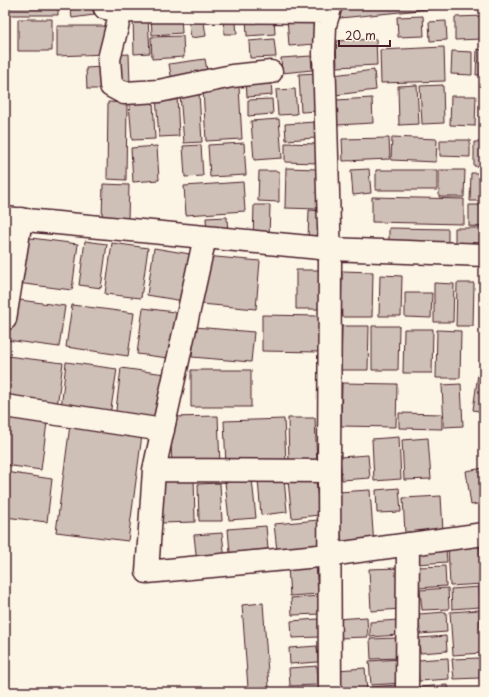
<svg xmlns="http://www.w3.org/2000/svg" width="489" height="697" font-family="'Playpen Sans',sans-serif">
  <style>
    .building { fill: #cfc0b7; stroke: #4a1f2b }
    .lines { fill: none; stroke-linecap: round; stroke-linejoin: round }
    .minor-casing { stroke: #4a1f2b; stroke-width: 25 }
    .minor { stroke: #fcf5e5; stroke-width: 22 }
  </style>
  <rect width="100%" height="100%" fill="#fcf5e5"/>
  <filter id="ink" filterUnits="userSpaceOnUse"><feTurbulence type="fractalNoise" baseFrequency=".025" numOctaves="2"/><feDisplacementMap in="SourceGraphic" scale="8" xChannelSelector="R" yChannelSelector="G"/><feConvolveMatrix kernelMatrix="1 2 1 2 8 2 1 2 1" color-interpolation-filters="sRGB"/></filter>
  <g filter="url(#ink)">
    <!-- building -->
    <path class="building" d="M7,5h51v10h-51z
      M70,5h22l2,10 -22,3z
      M339,5h81v5l-80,8z
      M421,5h21l1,3 -22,2z
      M235,12l2,22h-13l-1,-21z
      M181,14l1,19 -30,2 -1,-20z
      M203,15l3,21 -15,2 -3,-21z
      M274,16l1,18 -28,2 -1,-18z
      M313,16l2,28 -26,2 -2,-29z
      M423,16l1,20 -26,1 -1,-20z
      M484,16v23l-29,1v-23z
      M133,18h15l2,35 -16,1z
      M5,19h4v35h-4z
      M18,19h34v32h-34z
      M446,21l1,19 -17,1 -1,-19z
      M57,26h51l-2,28 -49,2z
      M183,36l1,21 -32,2 -1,-22z
      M274,39l2,18 -26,1 -1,-17z
      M376,39l1,26 -40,2 -1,-26z
      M444,47l1,34 -64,2 -1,-33z
      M477,49l7,1v25h-8z
      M452,51l20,1v23l-21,-1z
      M129,54l1,31 -15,1 -1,-31z
      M311,56l1,14 -30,3 -1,-15z
      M205,59l3,17 -36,5 -3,-17z
      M103,67l1,22h-17l-1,-21z
      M374,70l2,20 -41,5 -2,-20z
      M317,73l3,38 -19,1 -2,-38z
      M271,79l1,16 -25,2 -1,-17z
      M417,85l2,39 -20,1 -1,-39z
      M443,85l1,38 -22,1 -2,-38z
      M239,87l3,52 -36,2 -3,-52z
      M295,89l2,25 -19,1 -2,-25z
      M199,93l3,49 -18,1 -4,-49z
      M177,96l2,40 -20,1 -3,-40z
      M451,96h25l-1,30 -25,-1z
      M372,98l1,25 -36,2 -1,-25z
      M272,99l1,15 -25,2v-16z
      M153,101l2,38 -23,1 -3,-37z
      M108,102l19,1 -1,77 -19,-1z
      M279,119l3,39 -28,2 -3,-39z
      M315,122l1,16 -30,2 -1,-16z
      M392,137l45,2 -1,23 -45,-2z
      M389,138l1,21 -47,2 -1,-22z
      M440,140h30v17l-30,-1z
      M474,142h10v25l-10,-1z
      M244,143l2,32 -36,2 -2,-32z
      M285,143l33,1v19l-33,-1z
      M201,145l2,31 -18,1 -2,-31z
      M157,146l2,34 -26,2 -2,-34z
      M286,168l32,1 -1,40 -32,-1z
      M369,169l2,24 -18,2 -2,-25z
      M376,170h61v20h-61z
      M439,170h26l-1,27h-25z
      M259,171h20v31l-21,-1z
      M471,173h13v28h-14z
      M243,182l2,29 -59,4 -2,-29z
      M103,184l26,1 -1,34 -26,-1z
      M372,197l92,2v25l-92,-2z
      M254,205h16l-1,34h-16z
      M469,205h15v22l-15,-1z
      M309,210l14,1 -1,28h-14z
      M227,217l1,17 -21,2 -1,-18z
      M389,228l59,1v23l-59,-1z
      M455,228h29v22h-29z
      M23,237l55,7 -6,46 -55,-7z
      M85,241l22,3 -6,44 -22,-3z
      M112,243l36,5 -7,50 -36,-4z
      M154,248l36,6 -7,47 -36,-6z
      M205,256l55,5 -4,48 -55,-5z
      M296,270h25v39h-25z
      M342,271l31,1 -1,45h-31z
      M380,275l22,1 -1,40h-22z
      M434,283l20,1 -1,38h-19z
      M457,283h17l-1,43h-17z
      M405,293h27l-1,25 -26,-1z
      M12,299l53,7 -6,41 -52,-7z
      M72,305l62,8 -6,43 -62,-9z
      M143,308l39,5 -6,46 -39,-5z
      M262,315l58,1v36l-58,-1z
      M342,326h27l-1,44h-27z
      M372,326h27l-1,44h-26z
      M195,327l59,5 -3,30 -59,-5z
      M404,329h29l-1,44h-29z
      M437,330l24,1 -1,47h-24z
      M7,356l56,7 -6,43 -52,-7v-26z
      M66,362l51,7 -7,46 -49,-6z
      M121,368l44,6 -7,49 -43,-5z
      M191,370h60v37h-60z
      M478,374l6,1v37l-11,-2z
      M342,383l55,1 -1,43 -55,-1z
      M461,384l2,42 -19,1 -2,-42z
      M399,413l43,1v15l-43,-1z
      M5,416l42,6 -6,48 -36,-5z
      M218,416l2,50 -48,2 -2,-51z
      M288,418h27l2,46 -28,1z
      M284,419l2,44 -60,3 -2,-45z
      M70,425l72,10 -14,106 -72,-9z
      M399,437l2,42 -27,2 -2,-42z
      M428,438l3,41 -27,1 -2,-40z
      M368,455l2,23 -28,2 -2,-23z
      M484,468v35l-13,2 -5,-34z
      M5,472l47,7 -5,43 -42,-5z
      M194,477l1,45 -34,1 -1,-45z
      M284,478l3,34 -26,3 -3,-35z
      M316,478l3,37 -27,3 -4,-37z
      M252,479l4,39 -27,2 -4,-38z
      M220,483l2,38h-23l-1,-37z
      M399,488l2,24 -24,1 -1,-23z
      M370,490l4,56 -32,2 -4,-56z
      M441,496l2,35 -38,2 -2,-35z
      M319,520l3,27 -45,4 -3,-27z
      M266,526l2,23 -38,4 -2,-24z
      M222,533l3,27 -28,3 -3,-28z
      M479,543l3,41 -32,2 -2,-41z
      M446,549l1,13 -31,2v-13z
      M316,565l2,29 -28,2 -2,-29z
      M445,566l1,20 -27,2 -2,-21z
      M399,568l3,41 -31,2 -2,-42z
      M479,587l1,20 -28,2 -1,-20z
      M448,588l1,21 -27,1 -2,-20z
      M321,596l1,18 -30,1 -1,-17z
      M263,603l6,84 -21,1 -6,-83z
      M479,610l3,43 -29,2 -3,-43z
      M446,612l1,20 -27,2 -1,-20z
      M367,617l1,20 -30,1 -2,-19z
      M318,619l1,18 -27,1 -1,-17z
      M398,620l1,15 -29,2v-15z
      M446,636l1,15 -27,2 -1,-15z
      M397,638l1,20 -27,1 -1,-20z
      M317,646l1,16 -28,2 -1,-16z
      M448,658l1,21 -30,2 -1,-21z
      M479,658l1,20 -26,1 -2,-20z
      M401,659l1,24 -31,2 -2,-24z
      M317,666l1,19 -28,1 -1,-18z
      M365,668l2,24h-28l-2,-22z
      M397,685l1,7h-27v-5z
      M448,685l1,7h-29l-1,-5z"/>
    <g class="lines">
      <defs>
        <path id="minor" d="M104,5l1,3 16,3 208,1
          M121,11l-12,48 2,27 13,7 35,-2 73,-15 39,-4
          M5,218l325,31 154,6
          M205,237l-51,233 -7,102 182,-17 155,-21
          M5,319l16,-100
          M5,406l158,24
          M154,470l175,1
          M330,692l-1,-221 1,-210 -6,-208 1,-28 6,-20
          M407,692l1,-148"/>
      </defs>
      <!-- minor casing -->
      <use href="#minor" class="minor-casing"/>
      <!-- minor -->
      <use href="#minor" class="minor"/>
    </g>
  </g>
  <!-- margin -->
  <rect width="489" height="697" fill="none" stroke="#fcf5e5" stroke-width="20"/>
  <rect x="10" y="10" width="469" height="677" fill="none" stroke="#4a1f2b" stroke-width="1.5" filter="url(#ink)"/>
  <!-- scale -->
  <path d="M339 40v6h51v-6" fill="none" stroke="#4a1f2b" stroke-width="2"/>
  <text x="345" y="40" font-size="12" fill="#4a1f2b" stroke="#fcf5e5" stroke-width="3" paint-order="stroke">20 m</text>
</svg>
